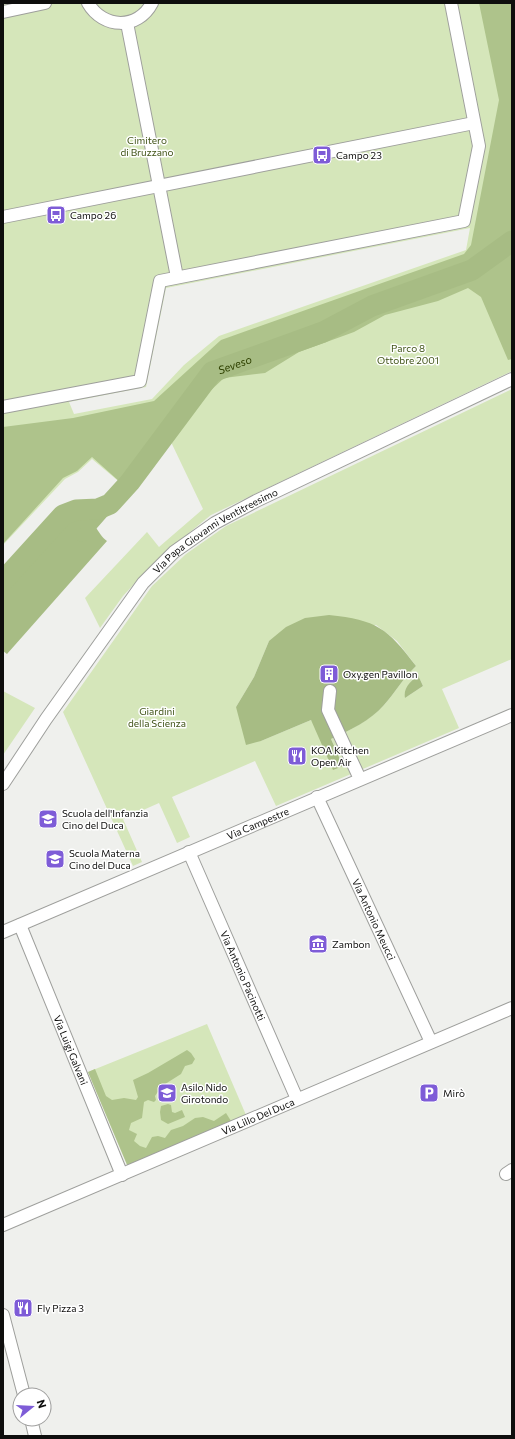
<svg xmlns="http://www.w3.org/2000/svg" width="515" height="1439" font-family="Commissioner,sans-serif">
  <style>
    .green { fill: #d5e6ba; fill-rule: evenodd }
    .forest { fill: #aec38b }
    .water { fill: #a7bc84 }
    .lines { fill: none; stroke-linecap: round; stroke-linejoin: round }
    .canal { stroke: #a7bc84; stroke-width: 12 }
    .river { stroke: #a7bc84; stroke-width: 21 }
    .minor-casing { stroke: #9e9f9c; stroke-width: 14 }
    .minor { stroke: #fff; stroke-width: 12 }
    .labels { text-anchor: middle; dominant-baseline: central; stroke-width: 3; stroke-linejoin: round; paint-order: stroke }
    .park-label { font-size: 10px; fill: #415418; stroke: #fff }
    .poi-label { font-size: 10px; fill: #0e0e0d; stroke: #fff; text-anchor: start }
    .street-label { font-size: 10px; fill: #0e0e0d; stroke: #fff }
    .water-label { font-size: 11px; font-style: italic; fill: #2f4100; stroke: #fff }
  </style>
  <rect width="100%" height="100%" fill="#eff0ed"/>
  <!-- green -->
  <path class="green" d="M3,3h509v368l-301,144 -43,35 -21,20 -24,26 -23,32 -15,-30 62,-66 12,15 44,-38 -32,-67 -42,48 -37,-31 -14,13 -13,7 -62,66zM470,228l-4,22 -247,86 -35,29 -32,34 -78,15 -5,-12 77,-15 20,-99z
    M512,389v270l-70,30 17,39 -183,78 -21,-45 -83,36 18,40 -13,6 -18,-40 -36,16 19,43 -9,4 -70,-154 89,-126 34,-32 40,-28zM376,625l21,16 19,25c-13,12 -21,27 -32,39 -15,16 -34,25 -53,34l12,26 -32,-45 -50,21 -25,-34 18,-30 15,-36zM418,675l5,11 -18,12c1,-11 4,-16 13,-23z
    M3,691l32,17 -32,47z
    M207,1024l39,91 -118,52 -40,-95z"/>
  <!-- forest -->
  <path class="forest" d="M479,3h33v356l-4,1 -27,-63 -13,-9 -30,13 -53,14 -31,17 -55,20 -34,21 -41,5 -15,14 -79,99 -38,-34 -15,14 -14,7 -60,66v-117l70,-9 81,-17 67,-61 243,-86 7,-9 28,-145z
    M187,1050l4,3 4,6 -3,5 -7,2 -4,8 -19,12 -7,10 1,4 -2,2 -6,-2 -4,2 -2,16 -11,5 -2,7 8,4 -3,7 6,5 6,2 6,-11 6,-1 7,2 6,-8 12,-4 12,-8 8,-1 11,4 12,-8 5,8 -103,46 -40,-95 7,-3 11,27 6,4 12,-2 12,2 2,-3 -5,-17 15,-7z
    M168,1104l3,1 1,7 3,1 7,-3 3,7 -17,7 -7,-4 -1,-8 1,-6z"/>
  <!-- water -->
  <path class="water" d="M80,517c14,0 17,17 27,24l-100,113 -4,-3v-60l62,-68z
    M329,615c48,5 58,13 87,51 -13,12 -21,27 -32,39 -14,16 -34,25 -53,34l12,27 -10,4 -22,-50 -50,21 -15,4 -10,-38 18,-30 15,-36 17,-14 19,-9z
    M418,675l5,11 -18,12c-2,-10 6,-17 13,-23z"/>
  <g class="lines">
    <!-- canal -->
    <path class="canal" d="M82,536l28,-32"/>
    <!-- river -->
    <path class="river" id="s1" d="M3,581l60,-66 13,-5 22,-1 12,-5 20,-22 82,-110 111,-40 49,-26 100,-36 40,-29"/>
    <defs>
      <g id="minor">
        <path d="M88,3c15,26 50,27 64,0"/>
        <path d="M3,12l42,-9"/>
        <path d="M127,23l50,254"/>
        <path d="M3,217l471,-94"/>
        <path d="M3,407l137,-26 20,-100 304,-60 15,-75 -28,-143"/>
        <path d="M330,691l-2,19 32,69"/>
        <path id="s2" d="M3,784l43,-65 97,-136 31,-31 41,-29 41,-22 256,-122"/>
        <path id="s3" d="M317,797l114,245"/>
        <path id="s4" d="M189,852l108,247"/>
        <path id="s5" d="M20,925l102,250"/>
        <path id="s6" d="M3,932l509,-217"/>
        <path d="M506,1174l6,-4"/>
        <path id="s7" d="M3,1225l509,-217"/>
        <path d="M3,1315l21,80"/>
        <path d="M31,1419l4,17"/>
      </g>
    </defs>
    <!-- minor casing -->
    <use href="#minor" class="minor-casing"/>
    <!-- minor -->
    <use href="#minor" class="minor"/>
  </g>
  <!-- icons -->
  <defs>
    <symbol id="bus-square" viewBox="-11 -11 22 22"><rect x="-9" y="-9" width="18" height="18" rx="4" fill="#7e5cd7" stroke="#fff"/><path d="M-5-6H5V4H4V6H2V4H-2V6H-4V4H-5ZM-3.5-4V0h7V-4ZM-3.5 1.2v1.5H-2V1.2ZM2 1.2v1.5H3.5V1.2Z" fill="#fff"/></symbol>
    <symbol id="building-square" viewBox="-11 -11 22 22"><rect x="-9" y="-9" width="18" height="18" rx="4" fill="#7e5cd7" stroke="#fff"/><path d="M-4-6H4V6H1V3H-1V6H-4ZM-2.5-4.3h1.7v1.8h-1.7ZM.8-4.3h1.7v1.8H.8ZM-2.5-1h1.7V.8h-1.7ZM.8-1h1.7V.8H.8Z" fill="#fff"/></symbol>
    <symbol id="restaurant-square" viewBox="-11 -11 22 22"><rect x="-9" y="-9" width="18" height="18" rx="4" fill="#7e5cd7" stroke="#fff"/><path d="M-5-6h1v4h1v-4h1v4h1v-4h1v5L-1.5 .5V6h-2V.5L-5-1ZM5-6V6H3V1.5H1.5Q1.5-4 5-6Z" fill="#fff"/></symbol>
    <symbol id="school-square" viewBox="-11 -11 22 22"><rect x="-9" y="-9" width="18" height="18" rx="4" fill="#7e5cd7" stroke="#fff"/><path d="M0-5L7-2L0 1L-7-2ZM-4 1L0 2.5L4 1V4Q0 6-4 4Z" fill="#fff"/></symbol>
    <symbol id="museum-square" viewBox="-11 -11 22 22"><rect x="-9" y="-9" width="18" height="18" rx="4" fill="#7e5cd7" stroke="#fff"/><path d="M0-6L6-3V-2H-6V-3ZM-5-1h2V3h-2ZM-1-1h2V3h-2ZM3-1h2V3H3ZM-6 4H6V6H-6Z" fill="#fff"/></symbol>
    <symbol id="parking-square" viewBox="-11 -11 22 22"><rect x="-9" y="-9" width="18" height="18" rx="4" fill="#7e5cd7" stroke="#fff"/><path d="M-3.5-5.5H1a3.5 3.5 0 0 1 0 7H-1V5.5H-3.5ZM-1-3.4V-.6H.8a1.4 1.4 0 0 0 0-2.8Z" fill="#fff"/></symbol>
  </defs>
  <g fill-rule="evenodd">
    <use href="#bus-square" x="311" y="144" width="22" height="22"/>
    <use href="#bus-square" x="45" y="204" width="22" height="22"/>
    <use href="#building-square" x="318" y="663" width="22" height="22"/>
    <use href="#restaurant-square" x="286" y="745" width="22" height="22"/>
    <use href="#school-square" x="37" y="808" width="22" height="22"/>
    <use href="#school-square" x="44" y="848" width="22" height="22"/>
    <use href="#museum-square" x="307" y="933" width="22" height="22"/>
    <use href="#school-square" x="156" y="1082" width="22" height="22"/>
    <use href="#parking-square" x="418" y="1082" width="22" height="22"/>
    <use href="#restaurant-square" x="12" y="1297" width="22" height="22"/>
  </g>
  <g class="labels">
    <!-- park labels -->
    <g class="park-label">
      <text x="147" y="140">Cimitero<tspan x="147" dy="12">di Bruzzano</tspan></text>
      <text x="408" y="348">Parco 8<tspan x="408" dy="12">Ottobre 2001</tspan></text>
      <text x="157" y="711">Giardini<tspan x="157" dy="12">della Scienza</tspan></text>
    </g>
    <!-- poi labels -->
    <g class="poi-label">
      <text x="336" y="155">Campo 23</text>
      <text x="70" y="215">Campo 26</text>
      <text x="343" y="674">Oxy.gen Pavillon</text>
      <text x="311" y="750">KOA Kitchen<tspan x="311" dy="12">Open Air</tspan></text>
      <text x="62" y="813">Scuola dell'Infanzia<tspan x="62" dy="12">Cino del Duca</tspan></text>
      <text x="69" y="853">Scuola Materna<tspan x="69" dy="12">Cino del Duca</tspan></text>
      <text x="332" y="944">Zambon</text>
      <text x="181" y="1087">Asilo Nido<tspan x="181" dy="12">Girotondo</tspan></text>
      <text x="443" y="1093">Mirò</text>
      <text x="37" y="1308">Fly Pizza 3</text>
    </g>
    <!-- street labels -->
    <g class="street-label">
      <text stroke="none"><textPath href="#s2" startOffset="335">Via Papa Giovanni Ventitreesimo</textPath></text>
      <text stroke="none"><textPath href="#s6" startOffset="277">Via Campestre</textPath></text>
      <text stroke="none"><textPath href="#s3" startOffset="135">Via Antonio Meucci</textPath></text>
      <text stroke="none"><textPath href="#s4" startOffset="135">Via Antonio Pacinotti</textPath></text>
      <text stroke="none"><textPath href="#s5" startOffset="135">Via Luigi Galvani</textPath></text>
      <text stroke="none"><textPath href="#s7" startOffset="277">Via Lillo Del Duca</textPath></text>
    </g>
    <!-- water labels -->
    <g class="water-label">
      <text stroke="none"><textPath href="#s1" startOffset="329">Seveso</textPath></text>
    </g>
  </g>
  <!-- border -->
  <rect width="515" height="1439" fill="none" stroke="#0e0e0d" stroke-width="8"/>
  <!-- north arrow -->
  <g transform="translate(32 1407) rotate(72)"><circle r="19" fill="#ffffff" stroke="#9f9f9e"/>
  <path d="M0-3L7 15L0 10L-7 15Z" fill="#7e5cd7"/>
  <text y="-6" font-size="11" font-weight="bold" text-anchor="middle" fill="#0e0e0d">N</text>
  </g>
</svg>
